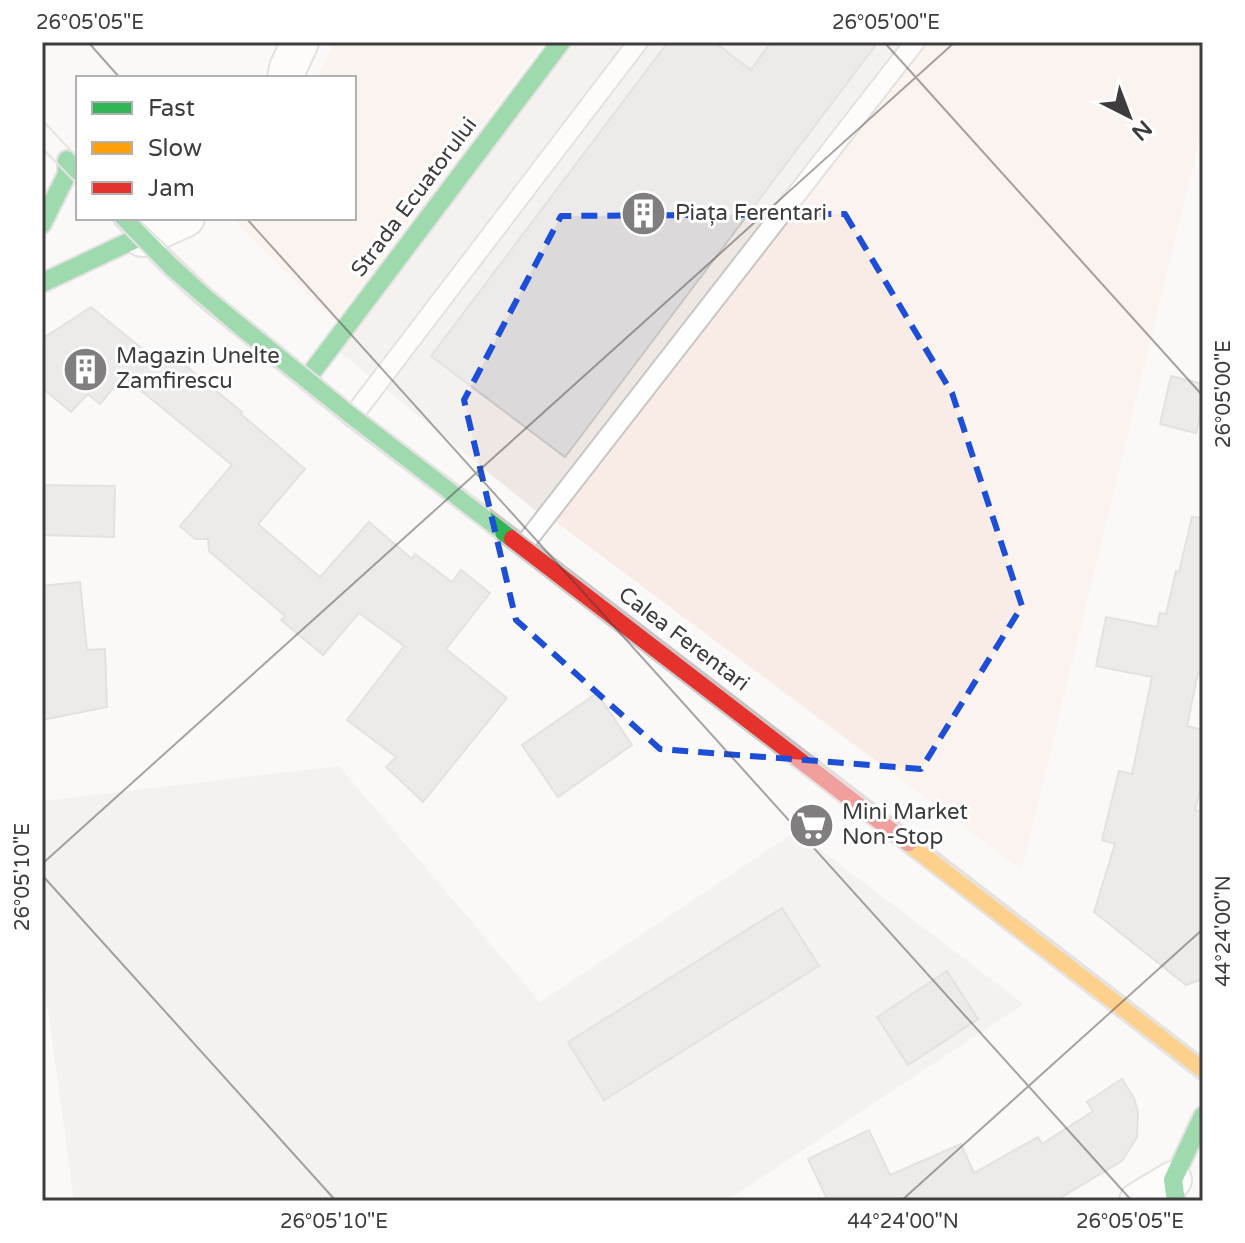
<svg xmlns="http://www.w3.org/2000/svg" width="1245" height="1243" font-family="'Varela Round',sans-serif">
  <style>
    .built { fill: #eee7e4 }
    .green { fill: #f9ebe5 }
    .building { fill: #dbd9d9; stroke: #c7c5c5; stroke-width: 2 }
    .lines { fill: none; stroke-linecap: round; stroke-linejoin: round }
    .lane-casing { stroke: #c8c6c6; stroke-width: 22 }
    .street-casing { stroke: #c8c6c6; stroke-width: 40 }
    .fast-casing { stroke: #c8c6c6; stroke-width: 22 }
    .slow-casing { stroke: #c8c6c6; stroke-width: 22 }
    .jam-casing { stroke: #c8c6c6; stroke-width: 22 }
    .lane { stroke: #fefefe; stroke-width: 18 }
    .street { stroke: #fefefe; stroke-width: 36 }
    .fast { stroke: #30b455; stroke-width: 18 }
    .slow { stroke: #ff9f0a; stroke-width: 18 }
    .jam { stroke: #e5322d; stroke-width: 18 }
    .tram { stroke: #cbcaca; stroke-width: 2 }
    .marked { fill: none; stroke: #1d4ed8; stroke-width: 6; stroke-dasharray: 16 10; stroke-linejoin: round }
    .ticks { fill: none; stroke: #3e3c3c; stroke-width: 2; stroke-opacity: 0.45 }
    .labels { text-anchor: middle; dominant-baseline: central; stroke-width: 6; stroke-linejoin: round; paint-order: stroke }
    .street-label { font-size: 22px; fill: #3e3c3c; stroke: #fff }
    .poi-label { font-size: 22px; fill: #3e3c3c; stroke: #fff; text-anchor: start }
    .neatline { fill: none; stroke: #3e3c3c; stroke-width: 3 }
    .ticks-label { font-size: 20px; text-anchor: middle; fill: #3e3c3c }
  </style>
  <rect width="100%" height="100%" fill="#fbf9f8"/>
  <!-- built -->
  <path class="built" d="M568,42h343l-370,473 -205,-166z
    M339,766l201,236 256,-171 228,173 -298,197h-652l-32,-235v-165z"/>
  <!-- green -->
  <path class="green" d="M335,42h209l-209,279 -100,-99 2,-4h117v-140h-37z
    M920,42h283v84l-181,744 -471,-352z"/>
  <!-- building -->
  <path class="building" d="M668,42h46l37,28 20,-28h107l-313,415 -134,-101z
    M91,307l70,57 9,-11 72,59 -1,2 64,55 -47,55 62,53 49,-55 43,37 3,-5 37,28 9,-12 29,23 -44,56 61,49 -84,104 -37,-35 10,-10 -49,-37 57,-74 -45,-33 -36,42 -42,-35 4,-4 -76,-65 -1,-12h-13l-15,-13 52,-61 -109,-89 -23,28 -12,-10 -17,18 -29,-24v-49z
    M1171,376l32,8v18l-7,31 -36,-9z
    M42,485l73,1 -1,51 -72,-2z
    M1192,517l11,1v156l-5,-1 -11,53 16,4v49l-8,31 8,2v167l-17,6 -92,-73 21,-68 -13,-4 17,-69 13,3 20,-97 -56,-11 10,-49 51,10 3,-14 6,1 10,-43 3,1z
    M80,582l7,68 18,-1 2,58 -65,13v-134z
    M597,693l35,52 -74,52 -36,-52z
    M782,908l37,58 -215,134 -36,-58z
    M947,971l31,48 -70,46 -31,-48z
    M1122,1079l12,19 4,14 -1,25 -15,24 -67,40h-227l-20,-42 61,-29 21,45 71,-31 13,29 64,-36 4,7 51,-33 -6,-9z"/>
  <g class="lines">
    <defs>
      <path id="lane" d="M352,417l286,-375
        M523,546l392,-504"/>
      <path id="street" d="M286,78l2,-10 12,-26
        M142,238l44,-20
        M1138,1201l35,-21"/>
      <path id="fast" d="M123,218l47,48 35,32 147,119 161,122
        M42,224l25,-50v-14
        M42,283l91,-43 9,-2
        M306,380l255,-338
        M1176,1201l-3,-21 30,-64"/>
      <path id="slow" d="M908,842l295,228"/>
      <path id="jam" d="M513,539l395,303"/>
    </defs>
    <!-- lane casing -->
    <use href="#lane" class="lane-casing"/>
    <!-- street casing -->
    <use href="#street" class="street-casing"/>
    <!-- fast casing -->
    <use href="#fast" class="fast-casing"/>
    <!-- slow casing -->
    <use href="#slow" class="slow-casing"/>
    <!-- jam casing -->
    <use href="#jam" class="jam-casing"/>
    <!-- lane -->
    <use href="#lane" class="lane"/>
    <!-- street -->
    <use href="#street" class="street"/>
    <!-- fast -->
    <use href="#fast" class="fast"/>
    <!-- slow -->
    <use href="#slow" class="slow"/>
    <!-- jam -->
    <use href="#jam" class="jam"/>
    <!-- tram -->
    <path class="tram" d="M42,120l36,38
      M42,148l36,37
      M111,218l55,57 72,62 109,87 856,657
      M137,218l74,71 147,120 845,650"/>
  </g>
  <!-- marked area -->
  <path d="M0 0H1245V1243H0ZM845,214l107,179 70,213 -101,163 -261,-20 -144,-129 -52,-220 97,-184z" fill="#fbf9f8" fill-opacity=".55" fill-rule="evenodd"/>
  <path class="marked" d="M845,214l107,179 70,213 -101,163 -261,-20 -144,-129 -52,-220 97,-184z"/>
  <!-- ticks -->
  <path class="ticks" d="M88,42l32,36M884,42l319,354M246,218l886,983M42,864l913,-822M42,875l294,326M901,1201l302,-272"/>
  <!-- icons -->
  <defs>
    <symbol id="building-disc" viewBox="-11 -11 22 22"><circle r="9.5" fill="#807e7e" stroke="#fff"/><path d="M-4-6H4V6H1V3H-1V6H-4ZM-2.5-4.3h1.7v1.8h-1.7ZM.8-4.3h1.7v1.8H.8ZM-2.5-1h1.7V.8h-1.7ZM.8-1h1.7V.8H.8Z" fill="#fff"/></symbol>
    <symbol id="supermarket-disc" viewBox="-11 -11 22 22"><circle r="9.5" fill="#807e7e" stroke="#fff"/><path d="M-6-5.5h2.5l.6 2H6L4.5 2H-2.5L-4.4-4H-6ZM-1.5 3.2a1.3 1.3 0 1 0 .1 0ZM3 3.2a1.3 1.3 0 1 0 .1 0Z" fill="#fff"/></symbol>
  </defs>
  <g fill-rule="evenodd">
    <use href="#building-disc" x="618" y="188" width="51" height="51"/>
    <use href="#building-disc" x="60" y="344" width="51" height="51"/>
    <use href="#supermarket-disc" x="786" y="800" width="51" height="51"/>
  </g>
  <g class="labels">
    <!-- street labels -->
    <g class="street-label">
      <text transform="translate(414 197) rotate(-53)">Strada Ecuatorului</text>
      <text transform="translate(684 639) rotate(37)">Calea Ferentari</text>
    </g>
    <!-- poi labels -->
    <g class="poi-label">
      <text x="675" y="213">Piața Ferentari</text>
      <text x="116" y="356">Magazin Unelte<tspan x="116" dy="25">Zamfirescu</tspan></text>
      <text x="842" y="812">Mini Market<tspan x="842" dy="25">Non-Stop</tspan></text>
    </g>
  </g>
  <!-- border -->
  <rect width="1245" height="1243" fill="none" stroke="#ffffff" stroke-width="88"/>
  <!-- legend -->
  <rect x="76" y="76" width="280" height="144" fill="#ffffff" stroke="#b2b1b1" stroke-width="2"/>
  <rect x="92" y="102" width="40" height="12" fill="#30b455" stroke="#b2b1b1" stroke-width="2"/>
  <text x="148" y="116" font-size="24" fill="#3e3c3c">Fast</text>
  <rect x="92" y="142" width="40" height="12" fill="#ff9f0a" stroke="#b2b1b1" stroke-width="2"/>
  <text x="148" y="156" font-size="24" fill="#3e3c3c">Slow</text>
  <rect x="92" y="182" width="40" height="12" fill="#e5322d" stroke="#b2b1b1" stroke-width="2"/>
  <text x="148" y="196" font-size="24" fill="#3e3c3c">Jam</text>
  <!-- north arrow -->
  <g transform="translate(1129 116) rotate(138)" stroke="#ffffff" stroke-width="6" paint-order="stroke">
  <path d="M0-6L14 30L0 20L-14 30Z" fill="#3e3c3c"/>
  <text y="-12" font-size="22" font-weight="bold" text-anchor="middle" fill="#3e3c3c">N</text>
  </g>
  <rect x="44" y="44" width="1157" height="1155" class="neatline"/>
  <g class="ticks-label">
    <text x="90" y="29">26°05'05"E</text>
    <text x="886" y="29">26°05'00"E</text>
    <text transform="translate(1223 394) rotate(-90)" y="7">26°05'00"E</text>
    <text transform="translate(22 877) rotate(-90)" y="7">26°05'10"E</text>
    <text transform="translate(1223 931) rotate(-90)" y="7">44°24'00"N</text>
    <text x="334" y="1228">26°05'10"E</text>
    <text x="903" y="1228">44°24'00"N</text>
    <text x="1130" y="1228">26°05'05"E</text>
  </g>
</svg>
